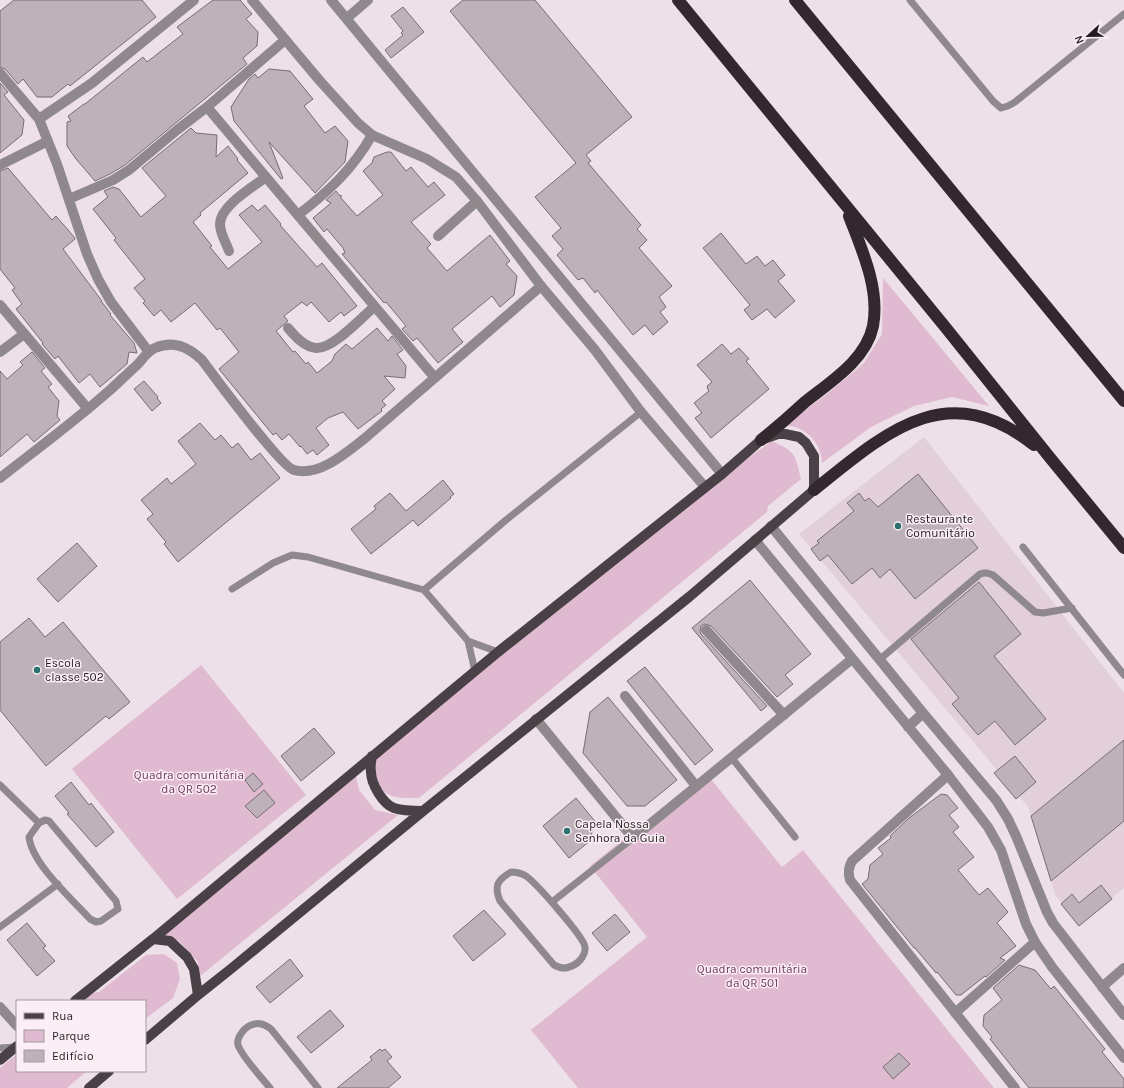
<svg xmlns="http://www.w3.org/2000/svg" width="1124" height="1088" font-family="Karla,sans-serif">
  <style>
    .built { fill: #e3cfda }
    .green { fill: #e0bad1 }
    .building { fill: #beb1b9; stroke: #786d73 }
    .lines { fill: none; stroke-linecap: round; stroke-linejoin: round }
    .service { stroke: #8f898d; stroke-width: 7 }
    .minor { stroke: #8f898d; stroke-width: 10 }
    .tertiary { stroke: #8f898d; stroke-width: 10 }
    .primary { stroke: #4a4146; stroke-width: 10 }
    .motorway { stroke: #32282e; stroke-width: 12 }
    .poi-dot { fill: #29726f; stroke: #fbeef5; stroke-width: 1.5 }
    .labels { text-anchor: middle; dominant-baseline: central; stroke-width: 3; stroke-linejoin: round; paint-order: stroke }
    .poi-label { font-size: 12px; fill: #211d20; stroke: #fbeef5; text-anchor: start }
    .park-label { font-size: 12px; fill: #6d3a5b; stroke: #fbeef5 }
  </style>
  <rect width="100%" height="100%" fill="#ede0e8"/>
  <!-- built -->
  <path class="built" d="M924,437l200,256v195l-46,38 -23,-32 -27,-87 -229,-273z"/>
  <!-- green -->
  <path class="green" d="M883,278l106,128 -37,-9 -38,9 -43,21 -49,36c0,-15 -10,-29 -24,-35 -4,-2 -9,-2 -13,-3l42,-31 37,-31 18,-29z
    M772,441c24,11 23,13 29,38l-33,27 -1,6 -348,286c-26,0 -32,1 -47,-22l5,-19 351,-290 9,-1z
    M201,665l105,130 -129,104 -105,-130z
    M355,771l4,19 16,20 23,5 -199,162 -1,-15 -19,-21 -19,-7z
    M706,773l76,94 21,-17 191,238h-416l-47,-58 116,-93 -57,-71z
    M164,954l13,9 3,16 -7,19 -28,21v-18h-65l8,-7 11,-2 47,-37z
    M17,1054v17h70l-20,17h-67v-20z"/>
  <!-- building -->
  <path class="building" d="M14,0h128l14,17 -86,69 -2,-2 -16,13h-15l-14,-18 -5,5 -13,-15 -5,-2v-56z
    M213,0h27l12,14 -6,5 12,13 -1,14 -14,12 4,6 -122,101 -15,9 -15,7 -19,-22 -9,-13v-24l4,-1 -3,-5 16,-12h1l58,-47 4,5 36,-28 -6,-7z
    M463,0h72l97,117 -46,38 5,6 -3,2 53,62 -4,4 10,11 -8,8 33,38 -13,11 7,10 -6,5 8,10 -15,13 -8,-10 -12,10 -36,-45 -2,3 -12,-15 -5,2 -21,-25 6,-6 -11,-13 9,-8 -26,-31 41,-34 -126,-152z
    M403,7l21,25 -33,26 -6,-8 18,-15 -2,-2 2,-2 -12,-15z
    M269,69l21,2 23,28 -9,7 21,27 10,-7 13,15 -3,21 -30,31 -46,-51 14,36 -2,1 -47,-58 -3,-14 18,-28 6,-5 3,4z
    M0,83l8,9 -4,3 20,25 -2,15 -22,18z
    M191,128l5,5 21,2 -1,22 12,-11 10,13 -1,1 11,13 -48,40 1,2 -8,7 19,24 -2,1 18,22 34,-27 -23,-27 13,-10 6,6 7,-6 16,19 -1,1 37,42 5,-4 35,43 -13,10 -3,-4 -12,10 -18,-20 -4,4 -5,-4 -18,14 4,5 -12,10 17,21 2,-1 11,13 2,-2 9,11 15,-12 3,-7 11,-10 6,5 25,-21 11,13 4,-5 11,14 -6,4 9,12 -1,12 -21,-2 11,13 -13,12 4,4 -5,4 1,2 -24,18 -15,-17 -15,6 -12,10 13,17 -12,10 -4,-5 -6,4 -6,-8 -1,1 -11,-13 -7,6 -6,-7 -3,2 -32,-39 -22,-27 20,-17 -19,-24 -3,2 -22,-27 -24,19 -10,-12 -7,6 -11,-13 2,-2 -11,-13 11,-9 -31,-39 2,-2 -23,-29 15,-12 -4,-6 9,-4 6,2 22,28 25,-21 -24,-28z
    M387,152h4l15,19 5,-4 17,20 6,-5 11,13 -34,27 20,22 -4,4 20,23 43,-36 20,26 -4,3 11,12 -3,19 -14,12 -8,-11 -40,33 11,13 -25,21 -21,-25 -4,3 -11,-12 4,-3 -20,-24 -2,1 -42,-49 3,-1 -2,-5 -16,-19 -3,3 -11,-14 18,-15 -5,-3 10,-9 4,5 1,-1v3l16,18 26,-21 -20,-24 9,-8 2,-6z
    M8,168l44,52 4,-4 19,22v1l-12,10 39,52h-1l10,13 -1,1 24,28 3,10 -8,-1 -2,12 -27,23 -10,-13 -11,9 -21,-27 -3,3 -13,-15 1,-1 -27,-34 6,-5 -10,-14 3,-2 -15,-19v-98z
    M721,233l25,31 11,-8 8,10 8,-6 12,15 -7,6 17,20 -20,17 -8,-9 -15,11 -8,-10 6,-5 -47,-57z
    M722,344l9,10 8,-6 10,11 -3,2 23,28 -58,49 -16,-20 7,-5 -8,-10 15,-12 -2,-3 1,-1 -1,-1 5,-4 -15,-17z
    M32,352l13,16 -4,3 11,13 -4,3 11,14 -2,15 3,4 -26,22 -7,-8 -27,23v-86l7,8 16,-14 -3,-3z
    M144,381l14,16 -1,1 4,5 -9,8 -18,-22z
    M200,423l15,17 6,-5 11,13 6,-5 13,17 9,-7 20,25 -102,84 -14,-18 2,-2 -19,-23 6,-5 -12,-14 26,-22 4,6 25,-20 -18,-23z
    M918,474l60,74 -63,51 -25,-30 -10,9 -8,-10 -20,16 -24,-29 -8,6 -9,-12 8,-6 -2,-2 37,-30 -7,-8 12,-10 6,8 4,-3 9,9z
    M443,480l11,14 -4,3 1,1 -33,28 -5,-6 -42,34 -20,-25 25,-20 -2,-3 16,-13 16,18z
    M77,543l20,23 -39,36 -21,-23z
    M750,580l61,74 -26,21 8,9 -16,13 -66,-71 -6,-2 -4,2 -1,5 1,3 66,72 -6,5 -69,-83z
    M979,582l42,52 -27,22 52,63 -31,26 -20,-24 -17,14 -26,-31 7,-6 -48,-59z
    M29,618l16,19 18,-15 67,80 -21,17 -3,-3 -60,50 -46,-56v-68z
    M645,667l68,83 -18,15 -68,-84z
    M608,697l69,83 -32,26h-18l-44,-53 7,-41z
    M314,728l21,25 -34,28 -20,-25z
    M1124,740v81l-73,60 -20,-65z
    M1015,756l21,26 -20,17 -22,-26z
    M253,773l10,11 -9,8 -9,-12z
    M71,782l18,23 2,-2 23,29 -18,15 -29,-33 2,-1 -14,-17z
    M264,790l11,13 -18,15 -12,-12z
    M941,794l6,1 11,13 -9,7 10,12 -6,5 21,25 -16,13 21,25 9,-7 20,24 -11,11 19,23 -16,12 5,2 -19,17 -1,-1 -24,19h-5l-19,-23 -1,1 -21,-25h-1l-52,-64 6,-5 2,-14 13,-11 -5,-6 13,-10 -1,-2 19,-18z
    M576,798l22,27 -6,5 -1,10 -22,18 -26,-32z
    M1101,885l11,14 -33,27 -18,-22 11,-10 7,9z
    M484,910l22,24 -33,27 -20,-25z
    M615,914l15,18 -23,19 -15,-18z
    M27,923l19,23 -3,2 12,13 -18,15 -30,-36z
    M290,959l13,17 -33,27 -14,-16z
    M1019,965l16,5 16,19 3,-3 51,63 -3,3 22,27v9h-95l-39,-49 2,-2 -9,-11 1,-11 18,-15 -9,-12z
    M330,1010l14,16 -33,27 -14,-16z
    M380,1049l2,2 3,-2 7,8 -5,4 14,16 -13,11h-51l35,-28 -2,-3z
    M899,1053l11,11 -17,15 -10,-12z"/>
  <g class="lines">
    <!-- service -->
    <path class="service" d="M910,0l83,101 8,7 7,-2 7,-4 109,-88
      M1023,547l101,128
      M232,589l41,-26 19,-8 16,2 116,33 44,51 7,30
      M424,590l82,-70 135,-108
      M468,641l30,11
      M879,660l101,-86c5,-2 8,-1 13,1l42,37 8,1 29,-5
      M731,757l64,80
      M0,785l39,38
      M45,820l4,1 67,80 2,8 -17,12 -5,1 -6,-3c-18,-20 -58,-55 -61,-82l10,-14z
      M511,872c5,0 10,1 15,4 10,7 58,61 59,71 1,7 -5,15 -11,18 -8,4 -12,4 -20,0l-54,-64c-6,-15 -3,-21 11,-29z
      M552,902l81,-64
      M0,927l58,-43
      M0,1048l16,-1
      M270,1088c-8,-10 -28,-31 -32,-43 -2,-7 6,-17 13,-20 8,-3 13,-1 20,4l47,59"/>
    <!-- minor -->
    <path class="minor" d="M347,18l21,-18
      M0,73l39,46 18,45 30,90 11,25 13,23 38,50
      M207,107l228,271
      M39,119l53,-36 102,-83
      M0,165l48,-24
      M69,199l44,-19 16,-10 48,-40 30,-23 78,-67
      M298,215c31,-24 54,-45 74,-80
      M438,236l39,-35
      M229,251c-3,-9 -9,-17 -9,-27 0,-18 33,-37 46,-47
      M0,305l88,104
      M288,328c7,8 16,19 28,20 17,1 45,-30 58,-41
      M0,352l24,-18
      M0,478c37,-29 75,-57 110,-88 9,-8 18,-17 27,-25 6,-6 10,-14 18,-17 19,-8 33,-1 47,12 11,15 80,108 92,110 25,7 52,-17 70,-31l177,-153
      M706,630l78,85
      M625,696l71,90
      M536,719l97,119 219,-179
      M948,775l-96,86c-4,7 -4,12 -2,19l165,208
      M1102,987l22,-19
      M0,1007l17,19
      M955,1013l80,-71"/>
    <!-- tertiary -->
    <path class="tertiary" d="M252,0l68,81 38,42 14,12 55,24 29,18 21,24 64,85 54,64 46,62 64,75
      M331,0l391,474
      M771,526l152,187 73,87 12,19 8,17 31,76 6,11 71,92
      M755,540l193,235 40,52 13,23 25,74 9,18 17,25 72,91
      M908,727l15,-14"/>
    <!-- primary -->
    <path class="primary" d="M372,756c-1,5 -2,11 -1,16 0,12 12,32 23,36 9,3 20,3 29,3
      M153,939l17,2 17,16 7,12 4,26
      M75,1001l78,-62 345,-287 224,-178 39,-34 17,-6h7l14,3 7,6 8,13v34l-125,107 -266,214 -191,157 -34,27 -53,45
      M0,1060l17,-14
      M89,1088l20,-17"/>
    <!-- motorway -->
    <path class="motorway" d="M678,0l268,328 105,131 73,89
      M795,0l329,401
      M761,440c15,-12 30,-25 44,-38 25,-20 61,-42 68,-76 7,-37 -11,-76 -24,-110
      M814,490c71,-57 132,-114 220,-45"/>
  </g>
  <!-- markers -->
  <g class="poi-dot">
    <circle cx="898" cy="526" r="4"/>
    <circle cx="37" cy="670" r="4"/>
    <circle cx="567" cy="831" r="4"/>
  </g>
  <g class="labels">
    <!-- poi labels -->
    <g class="poi-label">
      <text x="906" y="519">Restaurante<tspan x="906" dy="14">Comunitário</tspan></text>
      <text x="45" y="663">Escola<tspan x="45" dy="14">classe 502</tspan></text>
      <text x="575" y="824">Capela Nossa<tspan x="575" dy="14">Senhora da Guia</tspan></text>
    </g>
    <!-- park labels -->
    <g class="park-label">
      <text x="189" y="775">Quadra comunitária<tspan x="189" dy="14">da QR 502</tspan></text>
      <text x="752" y="969">Quadra comunitária<tspan x="752" dy="14">da QR 501</tspan></text>
    </g>
  </g>
  <!-- legend -->
  <rect x="16" y="1000" width="130" height="72" fill="#fbeef5" stroke="#a49aa0"/>
  <rect x="24" y="1013" width="20" height="6" fill="#4a4146" stroke="#a49aa0"/>
  <text x="52" y="1020" font-size="12" fill="#211d20">Rua</text>
  <rect x="24" y="1030" width="20" height="12" fill="#e0bad1" stroke="#a49aa0"/>
  <text x="52" y="1040" font-size="12" fill="#211d20">Parque</text>
  <rect x="24" y="1050" width="20" height="12" fill="#beb1b9" stroke="#a49aa0"/>
  <text x="52" y="1060" font-size="12" fill="#211d20">Edifício</text>
  <!-- north arrow -->
  <g transform="translate(1088 36) rotate(248)" stroke="#fbeef5" stroke-width="3" paint-order="stroke">
  <path d="M0-3L7 15L0 10L-7 15Z" fill="#211d20"/>
  <text y="-6" font-size="11" font-weight="bold" text-anchor="middle" fill="#211d20">N</text>
  </g>
</svg>
